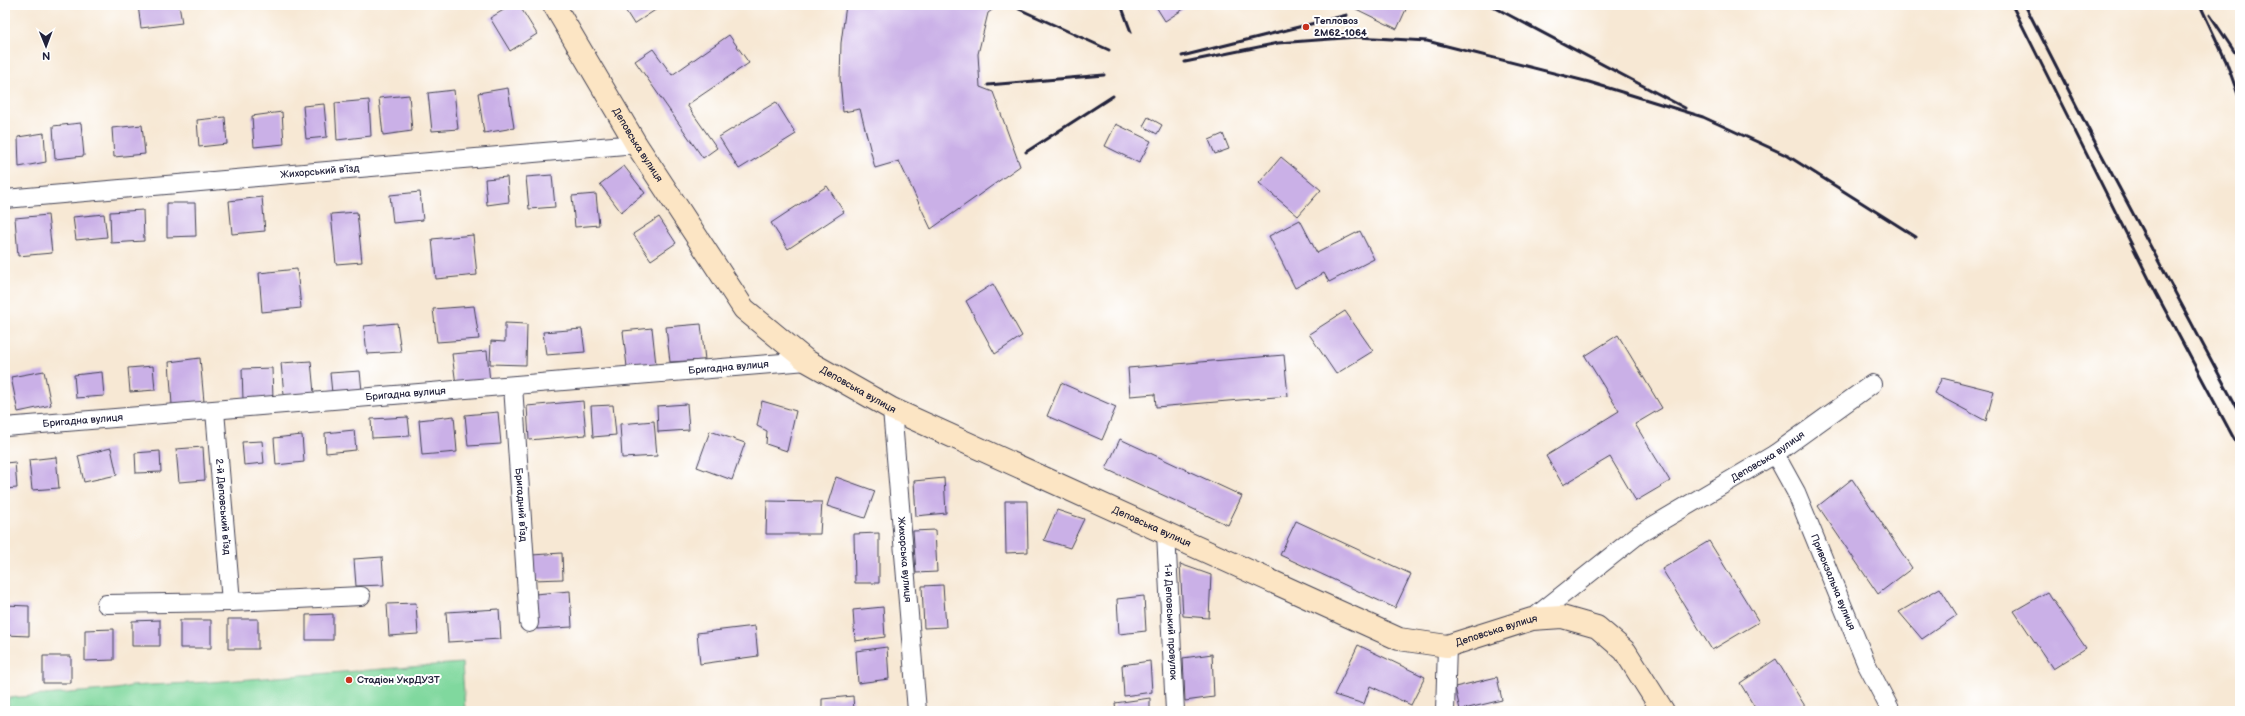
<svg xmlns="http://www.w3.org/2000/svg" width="2245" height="716" font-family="'Balsamiq Sans',sans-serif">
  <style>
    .green { fill: #80d89e; stroke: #517d6c }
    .building { fill: #cab0e7 }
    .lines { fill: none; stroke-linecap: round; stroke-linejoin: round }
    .minor-casing { stroke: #424052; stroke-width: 20 }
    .secondary-casing { stroke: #424052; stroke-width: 24 }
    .minor { stroke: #fff; stroke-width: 18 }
    .secondary { stroke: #fce5c4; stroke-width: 22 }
    .rail { stroke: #22223b; stroke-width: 3 }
    .poi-dot { fill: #c8321e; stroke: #fff; stroke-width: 1.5 }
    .labels { text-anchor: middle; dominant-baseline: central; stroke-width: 4; stroke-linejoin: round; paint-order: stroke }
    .poi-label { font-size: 10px; font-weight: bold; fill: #22223b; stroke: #fff; text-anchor: start }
    .street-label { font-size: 10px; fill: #22223b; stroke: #fff }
  </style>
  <rect width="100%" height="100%" fill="#fff"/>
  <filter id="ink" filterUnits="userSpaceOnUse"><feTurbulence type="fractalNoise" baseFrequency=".025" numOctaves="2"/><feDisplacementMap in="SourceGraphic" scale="8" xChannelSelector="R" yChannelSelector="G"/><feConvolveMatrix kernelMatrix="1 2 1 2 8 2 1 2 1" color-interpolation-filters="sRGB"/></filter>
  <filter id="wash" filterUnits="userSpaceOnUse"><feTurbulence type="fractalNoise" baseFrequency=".012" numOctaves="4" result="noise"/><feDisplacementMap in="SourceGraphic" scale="16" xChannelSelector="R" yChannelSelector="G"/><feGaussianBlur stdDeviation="0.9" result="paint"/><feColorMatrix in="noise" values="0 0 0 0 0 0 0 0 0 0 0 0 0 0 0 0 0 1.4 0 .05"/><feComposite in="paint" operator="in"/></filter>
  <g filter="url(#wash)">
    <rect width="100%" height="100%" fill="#f7e8d4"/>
    <!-- green -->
    <path class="green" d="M462,663l3,48h-456l-1,-13 109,-9 14,-3 80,-4z"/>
    <g id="blocks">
      <!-- building -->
      <path class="building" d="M138,5h41l3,18 -41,5z
        M512,5h7l18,29 -27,17 -20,-33z
        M622,5h41l-29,19z
        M846,5h153l-11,8 -10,41 2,33 13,5 27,74 -89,63 -32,-68 -24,7 -15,-59 -17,3 -3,-33 1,-36z
        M1155,5h35l-25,16z
        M1348,5h60l-11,24z
        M729,35l20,28 -62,42 30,43 -14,10 -68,-97 18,-12 19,26z
        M508,88l6,40 -30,5 -6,-40z
        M454,90l4,39 -26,2 -4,-38z
        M409,95l3,36 -29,4 -4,-37z
        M369,100l2,36 -34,4 -2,-37z
        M776,102l20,32 -57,35 -20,-32z
        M324,104l3,33 -21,2 -3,-33z
        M282,112l2,32 -30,3 -2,-31z
        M225,117l2,27 -28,3 -2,-27z
        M1148,117l14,8 -5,9 -14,-8z
        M81,123l3,33 -29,3 -2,-33z
        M1116,124l35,17 -12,22 -34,-17z
        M142,125l3,29 -31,3 -2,-29z
        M44,133l2,29 -27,5 -1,-30z
        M1223,134l6,15 -14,5 -6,-14z
        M5,148l3,23h-3z
        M1281,157l40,33 -23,26 -39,-33z
        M624,166l21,27 -24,19 -21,-28z
        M552,175l3,32 -26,2 -3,-32z
        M507,177l2,25 -22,3 -2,-26z
        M827,186l17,26 -56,37 -17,-26z
        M420,192l3,28 -30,3 -3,-28z
        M596,194l3,31 -24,2 -3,-31z
        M262,197l3,34 -33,3 -3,-33z
        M167,203h28l1,33 -29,1z
        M143,210l1,31 -33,2 -1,-31z
        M357,212l5,50 -26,2 -5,-50z
        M104,214l3,23 -31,3 -3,-23z
        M48,215l4,38 -34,3 -3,-38z
        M659,217l17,26 -25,17 -18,-26z
        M1300,220l17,33 43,-22 14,28 -45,23 -5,-9 -29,15 -26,-52z
        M473,235l4,40 -41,4 -4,-40z
        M297,269l4,39 -39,4 -3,-39z
        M993,284l29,52 -27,18 -29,-53z
        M474,306l5,33 -42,3 -4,-33z
        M1345,311l28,40 -37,23 -27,-40z
        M397,323l4,29 -34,2 -3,-28z
        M505,323l22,1 -1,41 -36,-1 1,-23 14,1z
        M701,324l4,36 -35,2 -4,-35z
        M652,328l4,37 -29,2 -4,-36z
        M582,329l3,23 -39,3 -3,-23z
        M1618,335l44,73 -27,16 35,57 -34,20 -26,-44 -47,28 -17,-29 73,-45 -34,-55z
        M487,351l3,31 -34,3 -4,-31z
        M1284,355l4,41 -132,11 -1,-13 -25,2 -2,-28z
        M200,358l4,44 -32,3 -3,-43z
        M311,361l3,32 -30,2 -3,-32z
        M153,366l2,24 -25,2 -2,-24z
        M272,368l1,31 -30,1 -1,-31z
        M44,371l7,34 -33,7 -7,-35z
        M360,371l2,20 -30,2 -2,-20z
        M102,372l2,24 -28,2 -2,-23z
        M1942,378l52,13 -8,30 -52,-28z
        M1061,383l55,24 -14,33 -55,-24z
        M583,401l3,34 -57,5 -2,-34z
        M762,401l34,10 -9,40 -21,-7 1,-13 -10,-5z
        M687,404l2,26 -31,2 -1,-26z
        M613,405l3,30 -23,2 -2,-31z
        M498,412l3,32 -33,2 -3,-31z
        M454,416l3,36 -35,3 -3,-35z
        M408,417l2,19 -38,2 -1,-19z
        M654,421l3,35 -35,2 -2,-34z
        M354,430l2,20 -30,3 -1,-20z
        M710,431l35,12 -13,37 -35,-13z
        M302,435l2,27 -28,3 -2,-27z
        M1120,439l122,57 -14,29 -122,-56z
        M262,441l2,22 -20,2 -2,-23z
        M203,447l2,33 -26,2 -3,-33z
        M111,448l6,27 -33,7 -6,-26z
        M160,451l1,21 -25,1 -1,-20z
        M56,457l3,31 -27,2 -3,-30z
        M15,462l2,26 -12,1v-26z
        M836,477l39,14 -10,27 -38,-12z
        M944,478l2,35 -30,3 -2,-35z
        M1852,479l60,89 -34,26 -60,-88z
        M767,501l55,1 -2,32h-54z
        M1005,501h22l1,51 -22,1z
        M1057,510l27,9 -14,29 -26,-8z
        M1296,521l115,53 -16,34 -115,-53z
        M935,530l2,42 -21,1 -3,-42z
        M879,533v50h-24l-1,-49z
        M1709,541l50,81 -47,28 -50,-81z
        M562,553l1,26 -30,1 -1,-25z
        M382,557l2,28 -28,1 -2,-27z
        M1180,564l31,11 -2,43 -26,-2z
        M943,585l3,42 -22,1 -2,-42z
        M1940,588l17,27 -35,24 -23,-27z
        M570,591l2,36 -35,2 -2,-35z
        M2047,592l39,56 -33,21 -39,-58z
        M1144,596l2,35 -27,3 -2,-35z
        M416,603l2,31 -29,2 -2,-32z
        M5,605l24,1v30l-24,-1z
        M883,607l2,30 -30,4 -2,-31z
        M499,609l2,30 -53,3 -2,-30z
        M333,614v26h-27v-25z
        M228,619h30v30h-30z
        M160,620v26h-28v-25z
        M180,620h31v28h-31z
        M755,626l3,30 -58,8 -3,-31z
        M114,629v31l-29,1v-31z
        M1358,645l67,32 -14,28 -41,-19 -6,18 -30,-9z
        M887,647l2,32 -31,4 -2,-32z
        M1212,654l2,43 -29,4 -2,-43z
        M43,656h28v27h-28z
        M1776,659l32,52h-51l-17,-28z
        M1150,661l2,31 -28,4 -2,-31z
        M1497,677l5,23 -42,10 -5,-23z
        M853,696l1,15h-32v-12z
        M1150,698v13h-34l-1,-8z"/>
    </g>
  </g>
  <g filter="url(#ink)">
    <use href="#blocks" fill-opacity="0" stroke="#424052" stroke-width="1"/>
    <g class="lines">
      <defs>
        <g id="minor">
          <path id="s1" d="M5,199l631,-55"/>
          <path id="s2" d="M513,386l16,237"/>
          <path id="s3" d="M892,409l25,302"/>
          <path id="s4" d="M215,411l16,191"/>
          <path id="s5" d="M5,427l802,-66"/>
          <path id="s6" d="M1775,454l21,38 70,171 25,48"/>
          <path id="s7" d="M1166,533l9,178"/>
          <path d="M106,604l125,-2 130,-6"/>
          <path id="s8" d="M1532,619l107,-85 136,-80 97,-70"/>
          <path d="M1445,711l2,-65"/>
        </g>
        <g id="secondary">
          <path id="s9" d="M554,5l82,139 108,165 63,52 85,48 507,230 48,7 85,-27 30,-2 35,10 28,24 38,60"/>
        </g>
      </defs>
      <!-- minor casing -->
      <use href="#minor" class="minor-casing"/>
      <!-- secondary casing -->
      <use href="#secondary" class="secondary-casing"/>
      <!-- minor -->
      <use href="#minor" class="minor"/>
      <!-- secondary -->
      <use href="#secondary" class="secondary"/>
      <!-- rail -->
      <path class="rail" d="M1121,5l10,27
        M1490,5l195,103
        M2012,5l144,288 84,157
        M2025,5l72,141 143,268
        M2200,5l26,56 14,39
        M1019,9l90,41
        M2210,15l30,45
        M1182,56l165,-41
        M1185,62l93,-19 79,-6 70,4 162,41 114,35 85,39 128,81
        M988,85l116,-10
        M1026,152l87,-56"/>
    </g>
  </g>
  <!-- markers -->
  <g class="poi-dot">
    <circle cx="1306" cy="27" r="4"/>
    <circle cx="349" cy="680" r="4"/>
  </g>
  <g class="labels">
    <!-- poi labels -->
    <g class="poi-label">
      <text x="1314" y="21">Тепловоз<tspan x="1314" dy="12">2М62-1064</tspan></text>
      <text x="357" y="680">Стадіон УкрДУЗТ</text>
    </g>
    <!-- street labels -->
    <g class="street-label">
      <text stroke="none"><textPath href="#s9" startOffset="163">Деповська вулиця</textPath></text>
      <text stroke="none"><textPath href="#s1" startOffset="316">Жихорський в’їзд</textPath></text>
      <text stroke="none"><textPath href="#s5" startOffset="726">Бригадна вулиця</textPath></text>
      <text stroke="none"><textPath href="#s9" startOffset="499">Деповська вулиця</textPath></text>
      <text stroke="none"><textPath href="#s5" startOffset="402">Бригадна вулиця</textPath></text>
      <text stroke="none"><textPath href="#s5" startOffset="78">Бригадна вулиця</textPath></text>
      <text stroke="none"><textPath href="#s8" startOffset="287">Деповська вулиця</textPath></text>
      <text stroke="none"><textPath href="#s2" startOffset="119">Бригадний в’їзд</textPath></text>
      <text stroke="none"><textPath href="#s4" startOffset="96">2-й Деповський в’їзд</textPath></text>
      <text stroke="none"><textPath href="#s9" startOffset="823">Деповська вулиця</textPath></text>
      <text stroke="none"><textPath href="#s3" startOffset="151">Жихорська вулиця</textPath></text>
      <text stroke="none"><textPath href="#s6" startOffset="141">Привокзальна вулиця</textPath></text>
      <text stroke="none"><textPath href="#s7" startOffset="89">1-й Деповський провулок</textPath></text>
      <text stroke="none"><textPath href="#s9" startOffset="1195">Деповська вулиця</textPath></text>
    </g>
  </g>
  <!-- margin -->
  <rect width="2245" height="716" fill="none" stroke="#fff" stroke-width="20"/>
  <!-- north arrow -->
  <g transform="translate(46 46) rotate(179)" stroke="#ffffff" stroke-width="3" paint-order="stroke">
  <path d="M0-3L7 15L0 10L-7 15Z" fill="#22223b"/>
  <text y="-6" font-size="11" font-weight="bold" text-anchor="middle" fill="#22223b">N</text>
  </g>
</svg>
